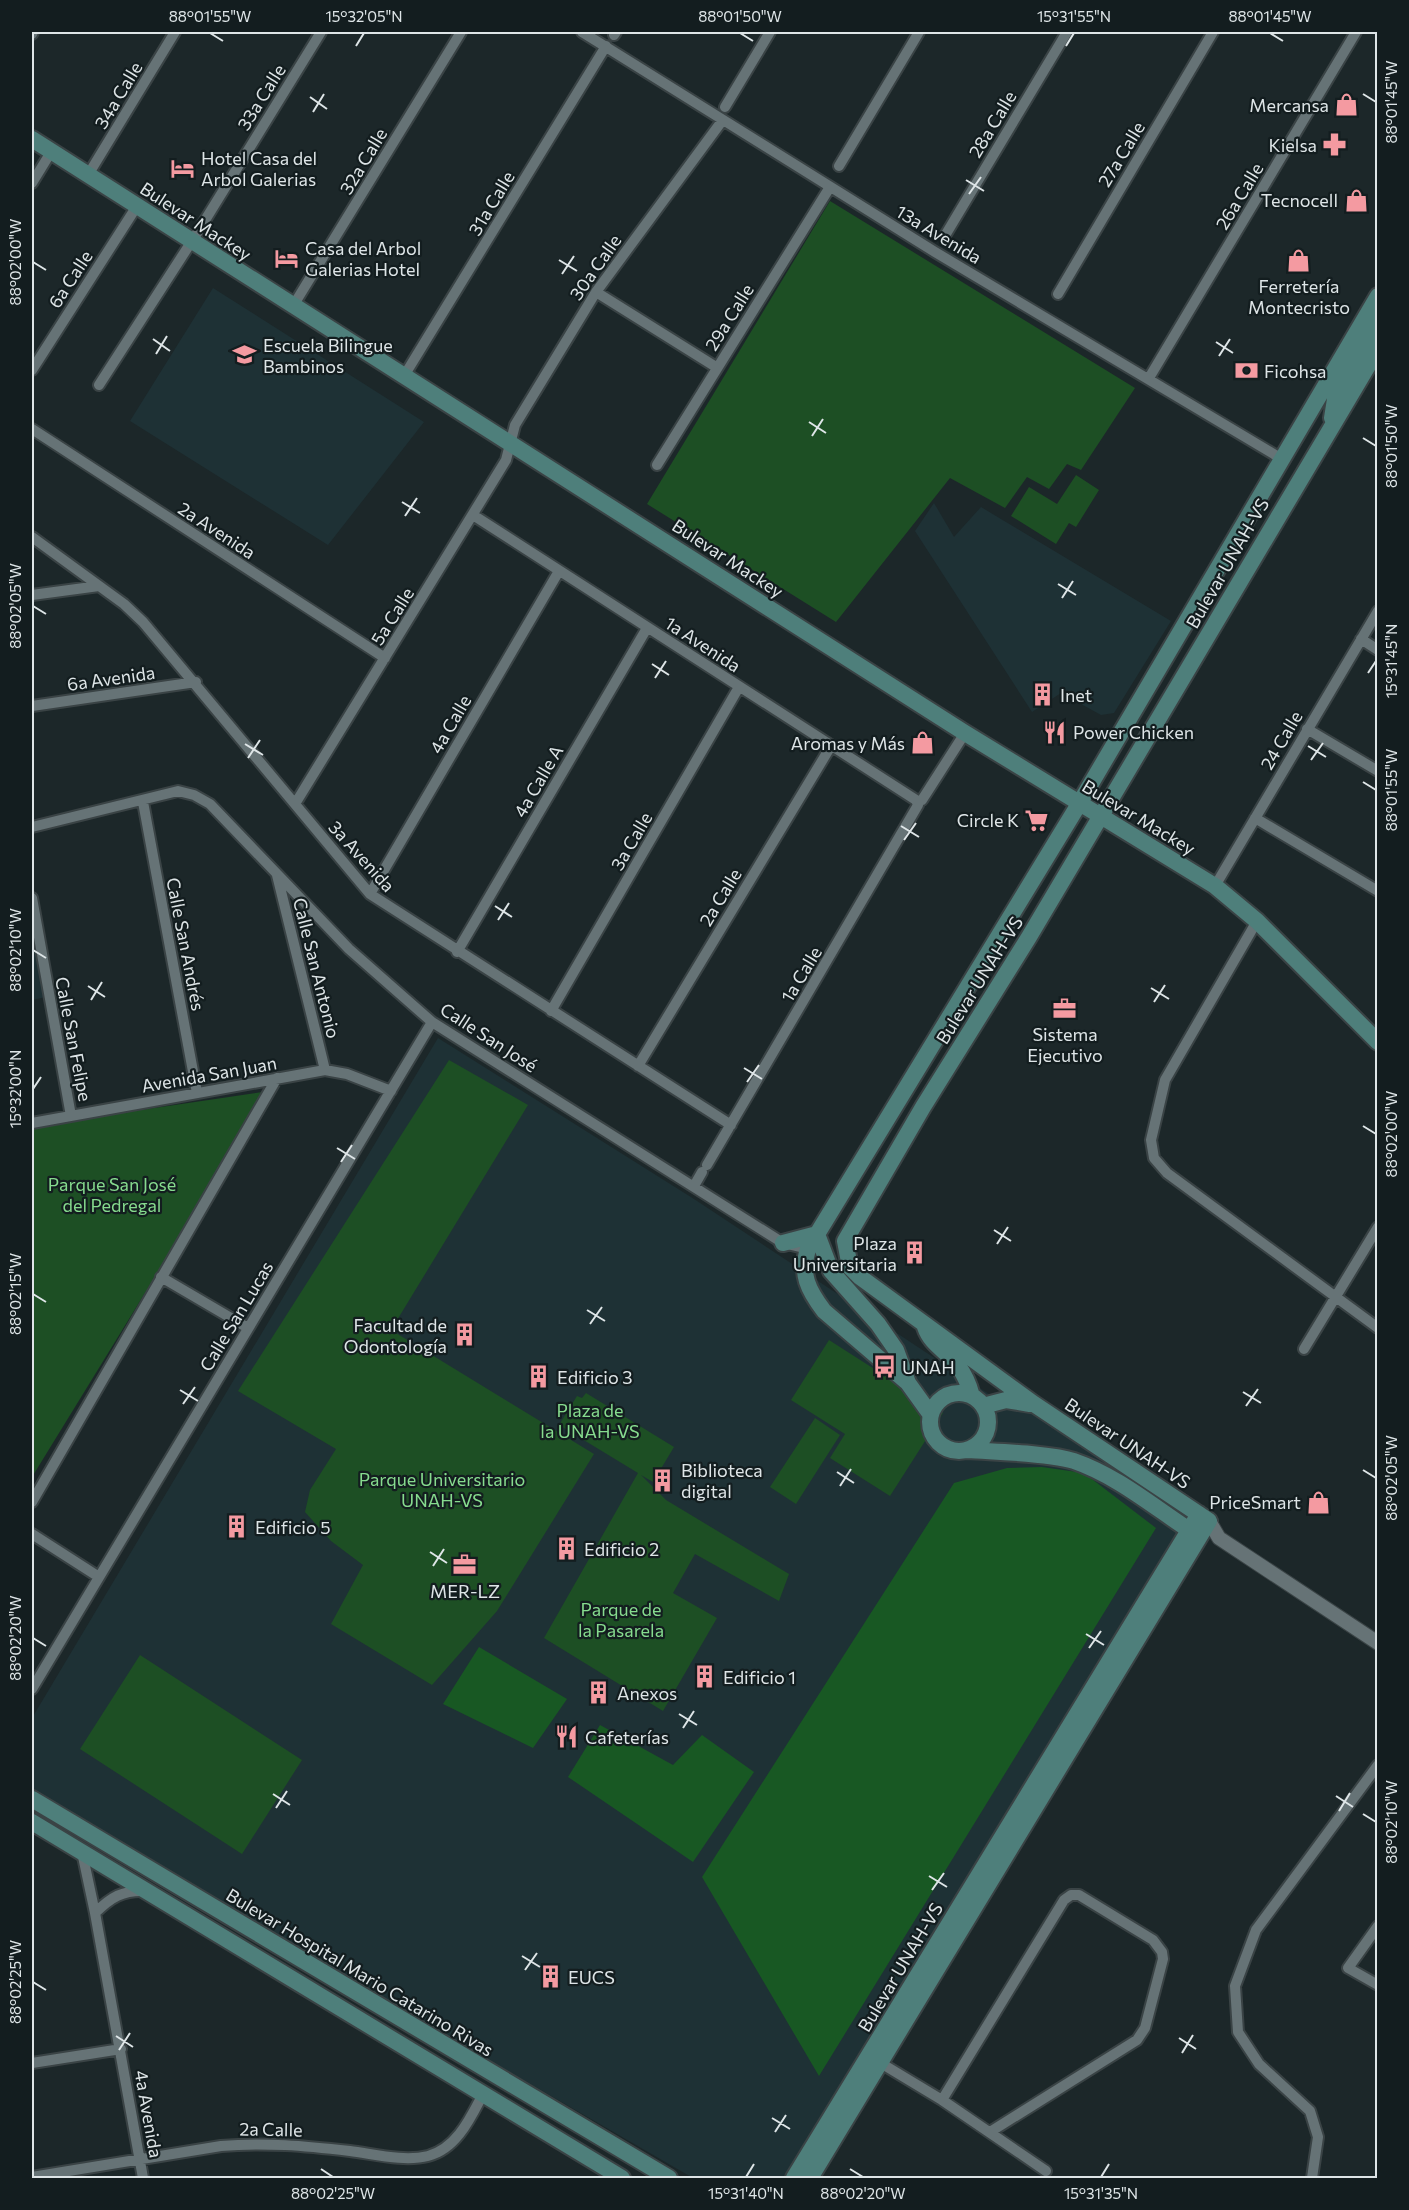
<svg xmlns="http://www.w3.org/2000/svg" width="1409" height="2210" font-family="Commissioner,sans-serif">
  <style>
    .built { fill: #1e3135 }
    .green { fill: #1d4f24 }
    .forest { fill: #185823 }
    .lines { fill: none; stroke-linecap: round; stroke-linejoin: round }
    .minor-casing { stroke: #3a4345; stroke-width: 14 }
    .tertiary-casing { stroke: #3a4345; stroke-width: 16 }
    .secondary-casing { stroke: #3a4345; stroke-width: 20 }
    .minor { stroke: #667376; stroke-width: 10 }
    .tertiary { stroke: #667376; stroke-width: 14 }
    .secondary { stroke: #4e7f7b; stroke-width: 16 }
    .ticks { fill: none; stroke: #dee5e7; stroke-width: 2 }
    .labels { text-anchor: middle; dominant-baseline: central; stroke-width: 4.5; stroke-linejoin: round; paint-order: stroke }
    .street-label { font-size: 18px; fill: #dee5e7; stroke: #131d1f }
    .poi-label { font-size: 18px; fill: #dee5e7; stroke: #131d1f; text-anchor: start }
    .park-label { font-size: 18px; fill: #86db8e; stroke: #131d1f }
    .neatline { fill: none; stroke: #dee5e7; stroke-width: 2 }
    .ticks-label { font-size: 15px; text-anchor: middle; fill: #dee5e7 }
  </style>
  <rect width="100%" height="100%" fill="#1c2729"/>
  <!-- built -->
  <path class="built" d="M213,288l211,134 -96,123 -198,-124z
    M934,503l20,34 27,-30 190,114 -57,92 -13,2 -40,-22 -29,19 -117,-181z
    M32,901l14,96 -14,3z
    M438,1038l256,161 304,201 9,-11 181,137 -402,652h-93l-661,-382v-78z"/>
  <!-- green -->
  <path class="green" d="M830,201l305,187 -54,82 -14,-6 -18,25 -22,-12 -22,31 -55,-30 -114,144 -189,-118z
    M1076,475l23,15 -23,37 -7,-4 -13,21 -45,-28 18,-29 28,17z
    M449,1060l79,45 -137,225 203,124 -97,157 -65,74 -101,-61 32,-59 -32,-24 -26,-29 5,-22 26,-41 -98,-58z
    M269,1091l-237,386v-351z
    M829,1340l114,73 -53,83 -60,-38 15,-24 -54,-34z
    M586,1393l88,54 -21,35 -12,-7 25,25 123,74 -10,27 -84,-47 -22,39 44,25 -54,93 -119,-73 94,-165 -79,-48 18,-29 5,2z
    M815,1418l25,17 -44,69 -26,-17z
    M140,1655l162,105 -60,94 -162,-105z"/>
  <!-- forest -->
  <path class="forest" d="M1042,1467l42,6 72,55 -337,548 -117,-199 252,-394 53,-15z
    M479,1647l88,52 -34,49 -90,-44z
    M600,1725l73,40 29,-30 52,37 -61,90 -125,-85z"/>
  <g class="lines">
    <defs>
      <path id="minor" d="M582,32l353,220 347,207
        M32,34l1,-2
        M614,35l2,-3
        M725,107l45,-75
        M839,166l80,-134
        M88,175l87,-143
        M32,183l19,-31
        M946,234l121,-202
        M596,292l120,75
        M1058,294l155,-262
        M293,306l168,-274
        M32,370l105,-164
        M404,376l202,-330
        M1149,378l207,-346
        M99,385l100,-155 122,-198
        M32,429l353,229
        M657,465l173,-278
        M473,515l443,285 2,5 -211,360
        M32,537l92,67 19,18 227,272 361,231
        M32,595l67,-9
        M1361,639l17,11
        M32,706l164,-24
        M1307,729l71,42
        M922,800l43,-67
        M143,802l54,291
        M295,804l211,-344 9,-35 81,-133 126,-171
        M1255,818l123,73
        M32,827l146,-36 16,4 16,9 139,145 83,73 351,221 25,6
        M277,875l48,195
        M1215,886l163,-275
        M370,894l189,-323
        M32,898l39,218
        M1257,921l-92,159 -14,60 3,18 13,15 211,155
        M457,952l190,-324
        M551,1011l188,-324
        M638,1066l193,-320
        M32,1123l293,-53 22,4 44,17
        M694,1186l8,-14
        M161,1277l87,51
        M1304,1349l74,-122
        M32,1502l245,-424
        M32,1534l67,43
        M32,1689l400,-667
        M82,1852l13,61 48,265
        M95,1913c16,-16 28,-23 50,-22
        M1378,1926l-30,42 30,17
        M879,2062l63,38 104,71
        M32,2063l89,-14
        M942,2100l122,-200 7,-5h8l74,45 9,12 1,7 -18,69 -8,12 -147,92
        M32,2177l189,-31c43,-4 85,0 129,5 24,3 54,11 78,5 28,-7 42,-37 54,-60
        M1312,2178l6,-41 -8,-26 -51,-47 -21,-32 -3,-46 21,-56 122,-165"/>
      <path id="tertiary" d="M1209,1521l10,17 159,105"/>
      <path id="secondary" d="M32,139l933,594 250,153 42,35 121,121
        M1332,418l4,-25 42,-70
        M817,1234l14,37 47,53 18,26 12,33 23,32
        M783,1243l34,-9
        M925,1327c6,18 22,24 33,39 7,9 11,19 14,30
        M908,1383l-84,-72c-16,-21 -24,-37 -16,-62l271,-445 299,-508
        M930 1422a29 29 0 1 1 58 0a29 29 0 1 1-58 0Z
        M983,1406l23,-6 24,4
        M968,1450c28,2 82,3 106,11 46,16 83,49 123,74
        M32,1799l637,379
        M32,1822l590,356
        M794,2178l405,-664
        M810,2178l399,-657 -175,-117 -174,-127 -10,-10 -5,-26 78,-134 106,-170 349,-588"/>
    </defs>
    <!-- minor casing -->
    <use href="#minor" class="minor-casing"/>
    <!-- tertiary casing -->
    <use href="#tertiary" class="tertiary-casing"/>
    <!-- secondary casing -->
    <use href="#secondary" class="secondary-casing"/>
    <!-- minor -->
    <use href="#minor" class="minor"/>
    <!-- tertiary -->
    <use href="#tertiary" class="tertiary"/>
    <!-- secondary -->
    <use href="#secondary" class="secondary"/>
  </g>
  <!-- ticks -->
  <path class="ticks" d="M210,33l13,8M740,33l13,8M1270,33l13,8M356,46l8,-13M1066,46l8,-13M1363,94l13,8M310,97l17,12M313,112l11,-18M966,180l18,11M969,194l12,-17M559,260l18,11M33,262l13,8M562,274l12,-18M153,339l17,12M1216,342l17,11M156,354l11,-18M1219,356l11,-17M809,422l17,11M812,436l11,-17M1363,438l13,8M402,502l18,11M405,516l12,-18M1058,584l18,11M1062,598l11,-17M33,606l13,8M652,664l17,11M1368,673l8,-12M655,678l11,-17M245,744l18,11M1308,746l18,11M248,758l12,-18M1311,760l12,-17M1363,782l13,8M901,826l18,11M904,840l12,-17M495,906l17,11M498,920l11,-17M33,950l13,8M88,986l17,11M1151,988l18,11M91,1000l11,-18M1154,1002l11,-17M744,1068l18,11M747,1082l12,-17M33,1089l8,-12M1363,1126l13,8M337,1148l18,11M341,1162l11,-17M994,1230l17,11M997,1244l11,-17M33,1294l13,8M587,1310l18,11M590,1324l12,-17M180,1390l18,11M1243,1392l18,11M183,1404l12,-17M1246,1406l12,-17M1363,1470l13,8M837,1472l17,11M840,1486l11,-17M430,1552l17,11M433,1566l11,-17M1086,1634l18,11M33,1638l13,8M1089,1648l12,-17M679,1714l18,11M683,1728l11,-17M273,1794l17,11M1336,1796l17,11M276,1808l11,-17M1339,1811l11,-18M1363,1814l13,8M929,1876l18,11M932,1890l12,-17M522,1956l18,11M525,1970l12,-17M33,1982l13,8M116,2036l17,11M1179,2038l17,11M119,2050l11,-17M1182,2053l11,-18M772,2118l18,11M775,2132l11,-17M321,2169l12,8M850,2169l13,8M746,2177l8,-13M1101,2177l8,-13"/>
  <!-- icons -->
  <defs>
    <symbol id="shop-bare" viewBox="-9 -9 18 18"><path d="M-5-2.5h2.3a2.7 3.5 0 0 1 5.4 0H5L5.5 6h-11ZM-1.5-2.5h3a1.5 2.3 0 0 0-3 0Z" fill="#f49aa1" stroke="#131d1f" stroke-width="2.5" paint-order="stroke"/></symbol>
    <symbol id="pharmacy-bare" viewBox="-9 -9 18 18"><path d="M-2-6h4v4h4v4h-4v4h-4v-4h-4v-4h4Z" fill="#f49aa1" stroke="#131d1f" stroke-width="2.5" paint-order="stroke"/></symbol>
    <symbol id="hotel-bare" viewBox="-9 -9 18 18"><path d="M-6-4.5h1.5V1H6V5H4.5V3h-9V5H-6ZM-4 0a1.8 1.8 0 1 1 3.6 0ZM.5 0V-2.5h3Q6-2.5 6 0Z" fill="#f49aa1" stroke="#131d1f" stroke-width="2.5" paint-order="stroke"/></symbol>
    <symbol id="school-bare" viewBox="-9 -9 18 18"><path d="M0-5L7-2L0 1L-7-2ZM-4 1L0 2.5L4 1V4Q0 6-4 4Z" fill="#f49aa1" stroke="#131d1f" stroke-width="2.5" paint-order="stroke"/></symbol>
    <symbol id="bank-bare" viewBox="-9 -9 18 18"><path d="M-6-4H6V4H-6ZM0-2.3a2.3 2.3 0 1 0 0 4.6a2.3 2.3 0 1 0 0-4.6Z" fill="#f49aa1" stroke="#131d1f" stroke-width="2.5" paint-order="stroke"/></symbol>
    <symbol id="building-bare" viewBox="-9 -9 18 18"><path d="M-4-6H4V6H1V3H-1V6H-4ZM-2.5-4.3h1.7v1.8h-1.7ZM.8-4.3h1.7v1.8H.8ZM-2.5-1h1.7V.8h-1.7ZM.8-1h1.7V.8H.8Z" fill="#f49aa1" stroke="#131d1f" stroke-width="2.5" paint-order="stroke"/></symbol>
    <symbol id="restaurant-bare" viewBox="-9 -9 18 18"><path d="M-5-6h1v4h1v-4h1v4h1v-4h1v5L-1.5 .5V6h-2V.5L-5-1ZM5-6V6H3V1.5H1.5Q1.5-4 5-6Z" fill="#f49aa1" stroke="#131d1f" stroke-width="2.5" paint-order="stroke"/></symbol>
    <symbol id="supermarket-bare" viewBox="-9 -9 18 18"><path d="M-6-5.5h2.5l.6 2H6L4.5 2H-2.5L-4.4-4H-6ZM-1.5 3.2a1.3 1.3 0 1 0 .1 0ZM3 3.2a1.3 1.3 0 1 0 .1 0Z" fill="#f49aa1" stroke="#131d1f" stroke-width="2.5" paint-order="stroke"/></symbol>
    <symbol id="office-bare" viewBox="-9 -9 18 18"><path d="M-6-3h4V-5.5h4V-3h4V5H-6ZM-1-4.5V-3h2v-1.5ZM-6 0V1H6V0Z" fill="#f49aa1" stroke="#131d1f" stroke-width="2.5" paint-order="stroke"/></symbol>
    <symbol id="bus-bare" viewBox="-9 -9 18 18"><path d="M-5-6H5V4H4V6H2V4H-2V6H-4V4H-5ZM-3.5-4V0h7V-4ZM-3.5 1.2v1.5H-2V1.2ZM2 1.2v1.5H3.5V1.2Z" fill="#f49aa1" stroke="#131d1f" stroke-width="2.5" paint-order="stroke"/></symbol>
  </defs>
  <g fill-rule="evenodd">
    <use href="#shop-bare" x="1330" y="88" width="33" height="33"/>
    <use href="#pharmacy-bare" x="1318" y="128" width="33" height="33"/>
    <use href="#hotel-bare" x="166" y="152" width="33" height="33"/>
    <use href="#shop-bare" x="1340" y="184" width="33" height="33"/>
    <use href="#hotel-bare" x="270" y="242" width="33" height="33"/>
    <use href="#shop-bare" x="1282" y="244" width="33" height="33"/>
    <use href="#school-bare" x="228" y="338" width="33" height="33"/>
    <use href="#bank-bare" x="1230" y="354" width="33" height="33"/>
    <use href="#building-bare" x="1026" y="678" width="33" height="33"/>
    <use href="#restaurant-bare" x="1038" y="716" width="33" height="33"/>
    <use href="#shop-bare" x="906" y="726" width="33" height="33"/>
    <use href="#supermarket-bare" x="1020" y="804" width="33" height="33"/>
    <use href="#office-bare" x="1048" y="992" width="33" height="33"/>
    <use href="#building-bare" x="898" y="1236" width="33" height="33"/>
    <use href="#building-bare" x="448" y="1318" width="33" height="33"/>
    <use href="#bus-bare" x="868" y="1350" width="33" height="33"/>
    <use href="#building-bare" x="522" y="1360" width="33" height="33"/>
    <use href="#building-bare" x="646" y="1464" width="33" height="33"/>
    <use href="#shop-bare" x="1302" y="1486" width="33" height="33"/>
    <use href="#building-bare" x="220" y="1510" width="33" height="33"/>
    <use href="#building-bare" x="550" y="1532" width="33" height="33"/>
    <use href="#office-bare" x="448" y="1548" width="33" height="33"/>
    <use href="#building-bare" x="688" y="1660" width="33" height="33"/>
    <use href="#building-bare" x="582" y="1676" width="33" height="33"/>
    <use href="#restaurant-bare" x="550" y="1720" width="33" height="33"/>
    <use href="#building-bare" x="534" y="1960" width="33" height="33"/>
  </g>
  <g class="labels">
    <!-- street labels -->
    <g class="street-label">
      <text transform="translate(118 95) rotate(-59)">34a Calle</text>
      <text transform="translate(261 97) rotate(-58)">33a Calle</text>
      <text transform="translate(992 124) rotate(-59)">28a Calle</text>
      <text transform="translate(1121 154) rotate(-59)">27a Calle</text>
      <text transform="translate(363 161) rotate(-59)">32a Calle</text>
      <text transform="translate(1239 196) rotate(-59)">26a Calle</text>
      <text transform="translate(491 203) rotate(-59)">31a Calle</text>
      <text transform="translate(196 221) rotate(33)">Bulevar Mackey</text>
      <text transform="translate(939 234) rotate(31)">13a Avenida</text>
      <text transform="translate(595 267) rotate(-55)">30a Calle</text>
      <text transform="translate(70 279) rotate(-57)">6a Calle</text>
      <text transform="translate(729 317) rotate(-58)">29a Calle</text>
      <text transform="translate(217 530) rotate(33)">2a Avenida</text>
      <text transform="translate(728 558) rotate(33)">Bulevar Mackey</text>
      <text transform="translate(1227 563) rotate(-60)">Bulevar UNAH-VS</text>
      <text transform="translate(392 616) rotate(-58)">5a Calle</text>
      <text transform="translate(703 644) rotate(33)">1a Avenida</text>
      <text transform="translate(111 678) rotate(-8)">6a Avenida</text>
      <text transform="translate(450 724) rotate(-60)">4a Calle</text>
      <text transform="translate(1281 740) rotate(-60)">24 Calle</text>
      <text transform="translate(538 781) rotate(-60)">4a Calle A</text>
      <text transform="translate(1139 817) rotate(31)">Bulevar Mackey</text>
      <text transform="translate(631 841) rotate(-60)">3a Calle</text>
      <text transform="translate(362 856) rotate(48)">3a Avenida</text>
      <text transform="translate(720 897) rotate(-59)">2a Calle</text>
      <text transform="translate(186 944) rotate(79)">Calle San Andrés</text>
      <text transform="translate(317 968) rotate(76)">Calle San Antonio</text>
      <text transform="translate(801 974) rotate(-59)">1a Calle</text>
      <text transform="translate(979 980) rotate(-58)">Bulevar UNAH-VS</text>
      <text transform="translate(489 1037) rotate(33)">Calle San José</text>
      <text transform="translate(74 1039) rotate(79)">Calle San Felipe</text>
      <text transform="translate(209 1074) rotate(-10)">Avenida San Juan</text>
      <text transform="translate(236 1316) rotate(-59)">Calle San Lucas</text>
      <text transform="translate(1128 1443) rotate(34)">Bulevar UNAH-VS</text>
      <text transform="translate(900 1967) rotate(-59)">Bulevar UNAH-VS</text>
      <text transform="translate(360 1972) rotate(31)">Bulevar Hospital Mario Catarino Rivas</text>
      <text transform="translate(149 2114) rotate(80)">4a Avenida</text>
      <text transform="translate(271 2129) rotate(1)">2a Calle</text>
    </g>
    <!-- poi labels -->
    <g class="poi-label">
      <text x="1329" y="105" text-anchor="end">Mercansa</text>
      <text x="1317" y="145" text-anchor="end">Kielsa</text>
      <text x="201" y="158">Hotel Casa del<tspan x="201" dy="21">Arbol Galerias</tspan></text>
      <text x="1338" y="200" text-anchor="end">Tecnocell</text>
      <text x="305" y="248">Casa del Arbol<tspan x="305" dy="21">Galerias Hotel</tspan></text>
      <text x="1299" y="286" text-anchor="middle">Ferretería<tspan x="1299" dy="21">Montecristo</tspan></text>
      <text x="263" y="345">Escuela Bilingue<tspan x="263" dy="21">Bambinos</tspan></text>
      <text x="1264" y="371">Ficohsa</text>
      <text x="1060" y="695">Inet</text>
      <text x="1073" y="732">Power Chicken</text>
      <text x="905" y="743" text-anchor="end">Aromas y Más</text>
      <text x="1019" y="820" text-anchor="end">Circle K</text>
      <text x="1065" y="1034" text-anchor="middle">Sistema<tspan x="1065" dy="21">Ejecutivo</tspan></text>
      <text x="897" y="1243" text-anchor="end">Plaza<tspan x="897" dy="21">Universitaria</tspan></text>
      <text x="447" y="1325" text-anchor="end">Facultad de<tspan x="447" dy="21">Odontología</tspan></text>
      <text x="902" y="1367">UNAH</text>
      <text x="557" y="1377">Edificio 3</text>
      <text x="681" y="1470">Biblioteca<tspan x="681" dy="21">digital</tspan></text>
      <text x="1301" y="1502" text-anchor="end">PriceSmart</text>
      <text x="255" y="1527">Edificio 5</text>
      <text x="584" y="1549">Edificio 2</text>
      <text x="465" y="1591" text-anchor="middle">MER-LZ</text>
      <text x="723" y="1677">Edificio 1</text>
      <text x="617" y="1693">Anexos</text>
      <text x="585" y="1737">Cafeterías</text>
      <text x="568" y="1977">EUCS</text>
    </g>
    <!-- park labels -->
    <g class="park-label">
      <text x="112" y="1184">Parque San José<tspan x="112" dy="21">del Pedregal</tspan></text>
      <text x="590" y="1410">Plaza de<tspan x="590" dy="21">la UNAH-VS</tspan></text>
      <text x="442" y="1479">Parque Universitario<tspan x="442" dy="21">UNAH-VS</tspan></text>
      <text x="621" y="1609">Parque de<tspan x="621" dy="21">la Pasarela</tspan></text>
    </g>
  </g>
  <!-- border -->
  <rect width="1409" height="2210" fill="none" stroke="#131d1f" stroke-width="66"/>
  <rect x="33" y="33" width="1343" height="2144" class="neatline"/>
  <g class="ticks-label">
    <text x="210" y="22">88°01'55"W</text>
    <text x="364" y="22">15°32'05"N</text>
    <text x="740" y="22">88°01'50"W</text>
    <text x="1074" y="22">15°31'55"N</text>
    <text x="1270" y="22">88°01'45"W</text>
    <text transform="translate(1392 102) rotate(-90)" y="5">88°01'45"W</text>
    <text transform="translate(16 262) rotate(-90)" y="5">88°02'00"W</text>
    <text transform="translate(1392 446) rotate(-90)" y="5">88°01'50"W</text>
    <text transform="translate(16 606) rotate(-90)" y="5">88°02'05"W</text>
    <text transform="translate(1392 661) rotate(-90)" y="5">15°31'45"N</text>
    <text transform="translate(1392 790) rotate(-90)" y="5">88°01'55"W</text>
    <text transform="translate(16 950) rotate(-90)" y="5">88°02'10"W</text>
    <text transform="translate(16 1089) rotate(-90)" y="5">15°32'00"N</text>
    <text transform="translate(1392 1134) rotate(-90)" y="5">88°02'00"W</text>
    <text transform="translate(16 1294) rotate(-90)" y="5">88°02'15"W</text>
    <text transform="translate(1392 1478) rotate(-90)" y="5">88°02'05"W</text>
    <text transform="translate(16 1638) rotate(-90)" y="5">88°02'20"W</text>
    <text transform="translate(1392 1822) rotate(-90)" y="5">88°02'10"W</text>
    <text transform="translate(16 1982) rotate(-90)" y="5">88°02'25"W</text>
    <text x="333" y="2199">88°02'25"W</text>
    <text x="746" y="2199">15°31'40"N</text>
    <text x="863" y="2199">88°02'20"W</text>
    <text x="1101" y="2199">15°31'35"N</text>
  </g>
</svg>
